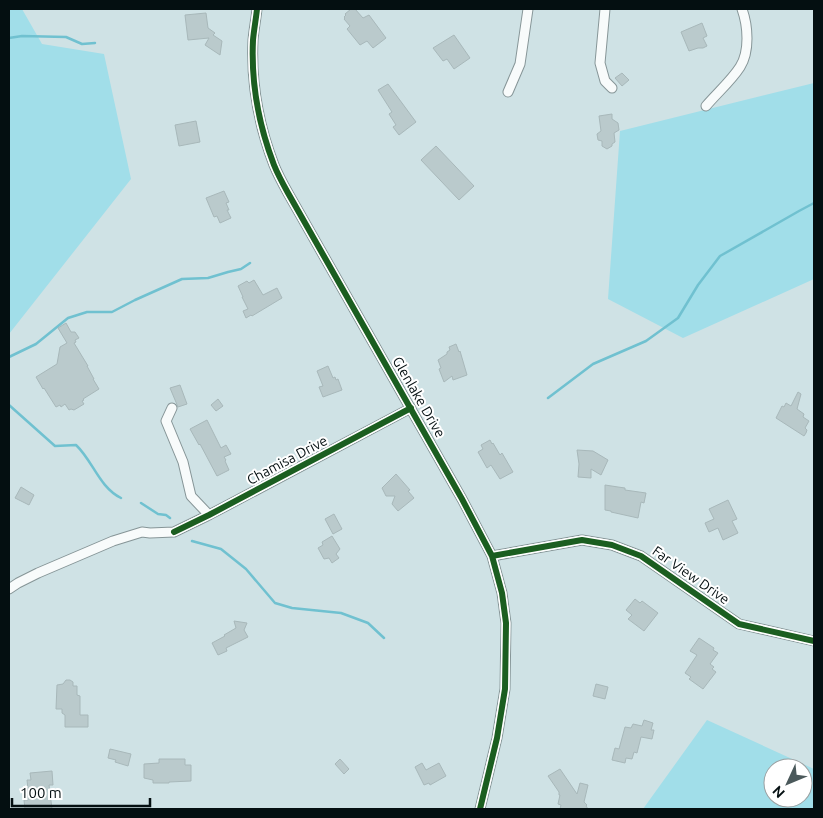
<svg xmlns="http://www.w3.org/2000/svg" width="823" height="818" font-family="Ubuntu,sans-serif">
  <style>
    .green { fill: #a1dee9; fill-rule: evenodd }
    .lines { fill: none; stroke-linecap: round; stroke-linejoin: round }
    .stream { stroke: #70c1d0; stroke-width: 2.5 }
    .building { fill: #bacacc; stroke: #a8b8ba }
    .minor-casing { stroke: #869597; stroke-width: 11 }
    .minor { stroke: #f8fbfb; stroke-width: 9 }
    .cycleway-casing { stroke: #fff; stroke-width: 9 }
    .cycleway { stroke: #1b5e20; stroke-width: 6 }
    .labels { text-anchor: middle; dominant-baseline: central; stroke-width: 4; stroke-linejoin: round; paint-order: stroke }
    .street-label { font-size: 14px; fill: #040f11; stroke: #fff }
  </style>
  <rect width="100%" height="100%" fill="#cfe2e5"/>
  <!-- green -->
  <path class="green" d="M9,9h13l20,35 62,10 27,125 -122,155z
    M814,83v196l-131,59 -75,-39 12,-168z
    M707,720l107,49v40h-171zM773,768h30v30h-30z"/>
  <g class="lines">
    <!-- stream -->
    <path class="stream" d="M9,38l13,-2 44,1 16,7 13,-1
      M9,357l27,-13 32,-26 19,-6h25l23,-12 47,-21 26,-1 20,-6 13,-3 9,-6
      M548,398l45,-34 53,-23 32,-23 20,-33 22,-29 79,-45 15,-8
      M9,405l46,41 21,-1c17,16 23,42 45,53
      M141,503l17,11 8,1 4,3
      M192,541l29,8 25,20 29,34 17,5 49,5 27,10 16,15"/>
  </g>
  <!-- building -->
  <path class="building" d="M351,9h4l8,9 6,-3 17,23 -13,10 -6,-7 -7,4 -13,-16 3,-3 -6,-7 1,-1 -1,-1 2,-2 -1,-1z
    M206,13l2,15 7,5 -2,2 9,6 -2,14 -15,-10 4,-7 -21,2 -3,-25z
    M702,23l5,13 -4,2 4,8 -4,2h-5l-9,3 -8,-19z
    M454,35l16,23 -16,11 -7,-10 -4,2 -10,-13z
    M622,73l7,7 -7,6 -7,-8z
    M388,84l28,38 -17,13 -6,-8 3,-2 -7,-11 3,-2 -14,-22z
    M612,114v5l6,4 1,7 -5,3 1,9 -3,2v2l-5,3 -5,-3v-5l-4,-1 -1,-6 4,-3 -2,-15z
    M196,121l4,21 -21,4 -4,-21z
    M436,146l38,40 -15,14 -38,-40z
    M224,191l5,11 -3,1 3,7h-2l4,8 -11,5 -3,-7 -3,1 -8,-19z
    M254,280l9,15 14,-7 5,10 -30,18 -1,-1 -5,3 -3,-7 5,-2 -6,-12h1l-5,-11 9,-5 2,2z
    M66,323l5,9h4l4,6 -4,2 1,2 -2,1 14,23h-1l7,13h-1l6,10 -16,10 1,1 -2,1 2,3 -10,6 -3,-1 -2,1 -4,-6 -4,3 -1,-2 -4,2 -12,-19 -1,1 -7,-12 21,-13 3,-17 7,-4 -9,-15z
    M456,344l3,8 1,-1 7,24 -14,5 -1,-4 -8,6 -5,-13 2,-1 -3,-8 9,-6v-2l3,-2 -1,-3z
    M328,366l5,12 2,-1 1,3 2,-1 4,11 -19,7 -4,-10 4,-1 -6,-15z
    M180,385l7,19 -9,3 -8,-19z
    M798,392l3,2 -4,15 7,5 -1,3 6,4 -4,7 2,2 -1,3 -2,3 -28,-18 6,-12 2,1 2,-4 5,3z
    M218,399l5,7 -7,5 -5,-6z
    M207,420l14,28 5,-3 5,9 -7,3 2,3 -1,1 4,9 -12,6 -17,-32 -1,1 -9,-16z
    M490,440l2,4 1,-1 7,12 2,-2 11,19 -13,7 -9,-14 -4,3 -9,-16 5,-3 -2,-4z
    M577,450l16,1 15,9 -7,15 -10,-6v9l-13,-1 1,-13z
    M396,474l14,16 -2,1 6,7 -16,13 -6,-7 3,-8h-9l-4,-8z
    M605,485l13,2 7,1v2l21,3 -2,10 -3,-1 -3,16 -27,-6v-1l-6,-1z
    M21,487l13,8 -5,10 -14,-7z
    M728,500l9,19 -5,2 6,12 -15,7 -5,-12 -9,4 -4,-9 9,-4 -5,-10z
    M334,514l8,15 -9,5 -8,-15z
    M332,536l8,13 -4,5 3,4 -7,5 -3,-5 -5,1 -6,-11 5,-3 -1,-3z
    M635,599l5,4 2,-2 16,12 -14,18 -16,-12 4,-4 -6,-5z
    M234,621l13,2 -3,7 4,7 -22,11 1,3 -9,4 -6,-12 13,-7 -1,-1 12,-7z
    M699,638l15,10 -1,2 5,3 -8,11 4,3 -2,2 4,3 -13,17 -14,-10 2,-2 -6,-4 12,-18 -7,-4z
    M66,680h4l3,2v4h4v9l3,1v19h8v12h-23v-12l-3,-2v-4h-6l1,-24 6,-1z
    M596,684l12,3 -3,12 -12,-3z
    M644,720l9,3 -2,7h3l-2,9 -11,-2 -4,16 -3,-1 -2,7 -6,-1 -1,5 -13,-3 3,-12 4,1 6,-22 6,1 2,-4 9,2z
    M110,749l21,5 -3,12 -13,-4 1,-2 -8,-2z
    M159,759h26v6h6v16l-22,1v1h-16v-3l-9,-2v-14l15,-1z
    M340,759l9,10 -5,5 -9,-10z
    M422,763l4,7 13,-7 7,13 -16,9 -1,-2 -5,2 -9,-18z
    M560,769l17,25 3,-11 8,2 -4,17 3,3 -1,1 2,3h-28l1,-4 -3,-1 2,-9h-1v-3l-11,-16z
    M52,771l1,14h-4l3,24h-27l-1,-9h4l-1,-11h1l-1,-9h4l-1,-7z"/>
  <g class="lines">
    <defs>
      <path id="minor" d="M257,9c-1,10 -3,20 -4,31 -2,42 6,86 21,125 4,10 9,19 14,28l174,306 30,57 10,37 4,30 -1,66 -8,49 -17,71
        M605,9l-5,54 5,18 7,7
        M508,92l12,-28 8,-55
        M706,106c11,-13 25,-25 34,-39 10,-16 8,-41 2,-58
        M172,408l-6,13 17,41 8,34 18,19
        M492,556l90,-16 30,5 29,11 98,68 75,17
        M9,589l9,-6 20,-10 75,-32 29,-9 8,1 24,-1 35,-17 202,-107"/>
    </defs>
    <!-- minor casing -->
    <use href="#minor" class="minor-casing"/>
    <!-- minor -->
    <use href="#minor" class="minor"/>
    <defs>
      <path id="cycleway" d="M257,9c-1,10 -3,20 -4,31 -2,42 6,86 21,125 4,10 9,19 14,28l174,306 30,57 10,37 4,30 -1,66 -8,49 -17,71
        M174,532l35,-17 202,-107
        M492,556l90,-16 30,5 29,11 98,68 75,17"/>
    </defs>
    <!-- cycleway casing -->
    <use href="#cycleway" class="cycleway-casing"/>
    <!-- cycleway -->
    <use href="#cycleway" class="cycleway"/>
  </g>
  <g class="labels">
    <!-- street labels -->
    <g class="street-label">
      <text transform="translate(419 397) rotate(60)">Glenlake Drive</text>
      <text transform="translate(287 460) rotate(-28)">Chamisa Drive</text>
      <text transform="translate(691 575) rotate(35)">Far View Drive</text>
    </g>
  </g>
  <!-- border -->
  <rect width="823" height="818" fill="none" stroke="#040f11" stroke-width="20"/>
  <!-- north arrow -->
  <g transform="translate(788 783) rotate(226)"><circle r="24" fill="#ffffff" stroke="#9b9fa0"/>
  <path d="M0-4L9 19L0 12L-9 19Z" fill="#4b595b"/>
  <text y="-8" font-size="14" font-weight="bold" text-anchor="middle" fill="#040f11">N</text>
  </g>
  <!-- scale -->
  <path d="M12 798v8h138v-8" fill="none" stroke="#040f11" stroke-width="2.5"/>
  <text x="20" y="798" font-size="15" fill="#040f11" stroke="#ffffff" stroke-width="4" paint-order="stroke">100 m</text>
</svg>
